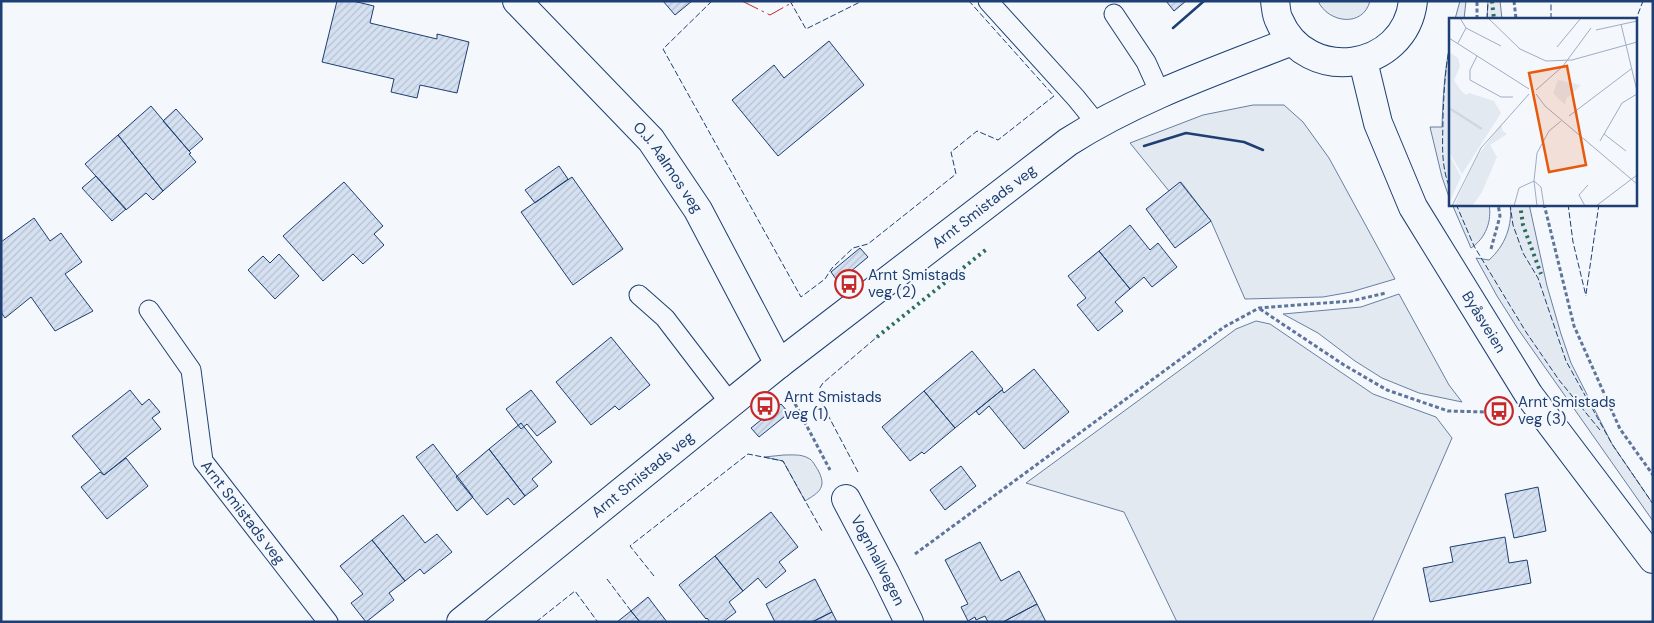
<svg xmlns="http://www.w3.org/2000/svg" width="1654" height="623" font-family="'DM Sans',sans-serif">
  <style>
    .green { fill: #e3e9f0; stroke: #687fa3 }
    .building { fill: url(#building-hatch); stroke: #1d3f73 }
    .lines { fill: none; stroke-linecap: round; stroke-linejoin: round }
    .lane-casing { stroke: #1d3f73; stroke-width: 21 }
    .street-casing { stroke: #1d3f73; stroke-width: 30 }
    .secondary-casing { stroke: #1d3f73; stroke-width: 30 }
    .path { stroke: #5e769c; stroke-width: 3; stroke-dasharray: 4 2.5; stroke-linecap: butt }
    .lane { stroke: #f4f7fb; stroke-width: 19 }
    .street { stroke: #f4f7fb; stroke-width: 28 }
    .secondary { stroke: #f4f7fb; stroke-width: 28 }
    .hedge { stroke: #2c6c60; stroke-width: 4; stroke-dasharray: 2.5 4; stroke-linecap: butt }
    .fence { stroke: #1d3f73; stroke-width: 1; stroke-dasharray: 6 2.5; stroke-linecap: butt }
    .wall { stroke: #1d3f73; stroke-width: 2.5 }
    .power { stroke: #c62828; stroke-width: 1; stroke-dasharray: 18 4 2.5 4; stroke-linecap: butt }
    .labels { text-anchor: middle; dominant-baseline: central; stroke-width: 4; stroke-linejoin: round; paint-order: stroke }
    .street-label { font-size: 15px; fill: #1d3f73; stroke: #f4f7fb }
    .poi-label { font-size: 15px; fill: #1d3f73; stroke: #f4f7fb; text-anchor: start }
    .inset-river { fill: none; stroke: #cfd7e4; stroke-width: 2.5 }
    .inset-road { fill: none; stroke: #9eadc5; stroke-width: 1 }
    .view { fill: #e8590c; fill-opacity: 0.15; stroke: #e8590c; stroke-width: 2.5 }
    .inset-edge { fill: none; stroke: #1d3f73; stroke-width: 2.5 }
  </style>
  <defs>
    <pattern id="building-hatch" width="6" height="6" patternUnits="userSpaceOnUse" patternTransform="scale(1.25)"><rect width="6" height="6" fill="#d5e0f0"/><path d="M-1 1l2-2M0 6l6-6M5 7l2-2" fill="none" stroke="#b6c1d1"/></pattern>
  </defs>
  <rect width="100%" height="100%" fill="#f4f7fb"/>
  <!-- green -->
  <path class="green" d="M1318,1h52c-7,27 -42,22 -52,0z
    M1460,1h6l-2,18h-9z
    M1488,1h12l2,18h-15z
    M1450,45v155l-8,-23 -12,-50h12c1,-27 2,-55 8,-82z
    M1253,105h31l19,17 26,36 66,121 -44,13 -28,5 -78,2 -34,-78 -30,-39 -12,9 -39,-48 73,-28z
    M1452,204h37c3,17 -3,34 -18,44z
    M1510,204h19l18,82 14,48 10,29 41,81 41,60v17l-135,-192 -21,-33 -21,-38 13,2c16,-14 24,-35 21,-56z
    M1399,294l50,91 13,17 -43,-9 -37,-15 -27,-17 -37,-28 -35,-19 78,-7z
    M1256,321l14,3 103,70 63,23 16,21 -80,184h-195l-53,-110 -98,-29 210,-154z
    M784,455c8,0 17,-1 24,3 5,2 7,8 10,12 9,17 2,22 -13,31l-22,-40 -19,-4z"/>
  <!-- building -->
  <path class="building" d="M337,1h16l21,5 -4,17 67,16v-5l32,8 -12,51 -37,-8 -3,13 -26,-6 3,-13 -72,-17z
    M663,1h29l-17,14z
    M1166,1h20l-12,10z
    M829,41l35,44 -86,71 -46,-56 42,-35 10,13z
    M151,106l38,45 2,2 -2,1 7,8 -33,29 -45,-56z
    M176,109l27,30 -14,12 -26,-30z
    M118,135l45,56 -10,9 -7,-7 -20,17 -41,-46z
    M559,166l9,13 -33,24 -10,-13z
    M96,176l30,33 -14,12 -30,-33z
    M572,177l51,72 -50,36 -52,-73z
    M344,182l39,44 -9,8 10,11 -21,19 -10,-10 -30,27 -40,-45z
    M1180,182l31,39 -36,27 -29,-39z
    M34,218l16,23 11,-8 21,29 -17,12 28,37 -38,20 -24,-34 -26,21 -4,-6v-70z
    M1130,225l20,25 8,-7 19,24 -25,20 -8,-10 -14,12 -31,-38z
    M860,248l8,9 -30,25 -7,-10z
    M1099,251l31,38 -15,13 8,9 -25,20 -21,-26 9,-7 -18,-22z
    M279,254l20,22 -24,23 -27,-29 15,-14 7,7z
    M611,337l39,48 -31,25 -4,-4 -24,19 -35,-43z
    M972,351l31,38 -48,39 -31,-37z
    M1034,369l35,43 -45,37 -35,-43 -10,9 -3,-4 26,-21 2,3z
    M130,390l12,15 7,-6 11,13 -8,6 9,11 -57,46 -32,-39z
    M531,390l25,32 -19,14 -10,-12 -6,5 -15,-20z
    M924,391l31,37 -31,26 -2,-2 -12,9 -28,-34z
    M781,404l8,9 -30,24 -8,-9z
    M521,423l31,39 -20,17 6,7 -13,10 -36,-47z
    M433,444l40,53 -16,14 -41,-54z
    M489,449l36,47 -11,9 -6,-7 -21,17 -31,-38z
    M126,458l22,28 -41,33 -26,-32 19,-15 4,3z
    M961,466l15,20 -31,24 -15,-20z
    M1538,487l8,44 -32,7 -9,-44z
    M771,512l27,35 -19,15 7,9 -20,17 -8,-10 -15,13 -28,-35z
    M403,515l22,28 12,-9 15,18 -28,22 -4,-5 -15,12 -33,-41z
    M1505,537l4,26 18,-3 4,23 -101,19 -7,-34 30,-6 -3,-15z
    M372,540l33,41 -16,12 5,7 -28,22 -15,-19 12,-9 -23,-28z
    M980,542l21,39 18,-10 18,33 -34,18h-15l-3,-6 -9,4 -1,-3 -7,4 -7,-14 7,-3 -23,-44z
    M715,556l28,35 -14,11 7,10 -13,10h-13l-3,-4 -1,1 -27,-34z
    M815,579l17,33 -20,10h-37l-9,-18z
    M648,597l19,25h-27l-9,-11z
    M1037,604l9,18h-43z
    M631,611l9,11h-23z
    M832,612l5,10h-25z"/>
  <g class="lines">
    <defs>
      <g id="lane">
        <path d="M988,1l88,97 21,26"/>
        <path d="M1114,14l32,48 14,31"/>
        <path d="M639,295l26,23 65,85"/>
        <path id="s1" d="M149,310l42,60 12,91 125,161"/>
      </g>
      <g id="street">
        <path id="s2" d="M517,1l134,139 47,70 81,154"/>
        <path id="s3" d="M846,499l39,74 24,49"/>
      </g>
      <g id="secondary">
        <path d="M1275,1c1,6 1,14 4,19 27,65 126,52 134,-19"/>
        <path id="s4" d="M1363,61l15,62 35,84 116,188 124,164"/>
        <path id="s5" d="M461,622l318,-258 289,-222c69,-44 148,-71 224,-101"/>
      </g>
    </defs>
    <!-- lane casing -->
    <use href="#lane" class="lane-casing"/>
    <!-- street casing -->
    <use href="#street" class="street-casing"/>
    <!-- secondary casing -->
    <use href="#secondary" class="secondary-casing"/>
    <!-- path -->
    <path class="path" d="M1514,1l2,18
      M1477,19v-18
      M1544,204l30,122 46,103 33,46
      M1491,249l9,-33 -2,-12
      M1260,309l84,56 43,25 61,21 39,1
      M792,398l38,72
      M915,554l309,-227 35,-19 92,-7 35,-8"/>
    <!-- lane -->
    <use href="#lane" class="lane"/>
    <!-- street -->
    <use href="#street" class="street"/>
    <!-- secondary -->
    <use href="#secondary" class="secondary"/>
    <!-- hedge -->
    <path class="hedge" d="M1492,1l2,18
      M1520,204l3,21 18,49
      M877,337l111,-89"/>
    <!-- fence -->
    <path class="fence" d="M712,1l-49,48 138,248 24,-18 7,-11 21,-20 15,-4 88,-70 -5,-22 26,-21 21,9 56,-44 -85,-95
      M790,1l16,28 56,-28
      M1487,19l1,-18
      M1551,19v-18
      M1635,22l8,-21
      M1450,45c-5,24 -6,47 -7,71 0,27 -3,47 7,73
      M1456,204l18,42 52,86 33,48 41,50
      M1510,204l3,21 10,28 15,25 28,83 46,83 41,60
      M1568,204l5,38 13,54
      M1586,294l13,-90
      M858,472l-37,-70 -2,-13 4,-6 54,-46
      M654,576l-24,-30 118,-92 35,7 39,70
      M607,579l24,32
      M536,622l39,-31 22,30"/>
    <!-- wall -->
    <path class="wall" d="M1173,28l31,-27
      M1144,146l42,-13 58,9 19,8"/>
    <!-- power -->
    <path class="power" d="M742,1l28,14 25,-14"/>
  </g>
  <!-- icons -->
  <defs>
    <symbol id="bus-ring" viewBox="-11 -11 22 22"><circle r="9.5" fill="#f4f7fb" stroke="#c62828" stroke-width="1.5"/><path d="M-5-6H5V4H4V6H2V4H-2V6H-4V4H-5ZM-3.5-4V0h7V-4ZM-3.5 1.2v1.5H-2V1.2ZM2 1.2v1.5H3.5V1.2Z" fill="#c62828"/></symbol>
  </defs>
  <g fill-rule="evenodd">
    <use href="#bus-ring" x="833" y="268" width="32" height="32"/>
    <use href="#bus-ring" x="749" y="390" width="32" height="32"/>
    <use href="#bus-ring" x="1483" y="395" width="32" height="32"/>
  </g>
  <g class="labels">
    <!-- street labels -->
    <g class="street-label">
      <text stroke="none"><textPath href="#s2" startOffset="225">O.J. Aalmos veg</textPath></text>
      <text stroke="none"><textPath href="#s5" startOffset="668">Arnt Smistads veg</textPath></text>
      <text stroke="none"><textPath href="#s4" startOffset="290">Byåsveien</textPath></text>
      <text stroke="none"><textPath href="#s5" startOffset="234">Arnt Smistads veg</textPath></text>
      <text stroke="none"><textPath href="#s1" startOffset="230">Arnt Smistads veg</textPath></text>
      <text stroke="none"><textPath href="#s3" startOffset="69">Vognhallvegen</textPath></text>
    </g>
    <!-- poi labels -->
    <g class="poi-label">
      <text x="868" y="275">Arnt Smistads<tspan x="868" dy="17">veg (2)</tspan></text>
      <text x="784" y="397">Arnt Smistads<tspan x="784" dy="17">veg (1)</tspan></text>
      <text x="1518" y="402">Arnt Smistads<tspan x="1518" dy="17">veg (3)</tspan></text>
    </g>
  </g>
  <!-- overview -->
  <g transform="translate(1449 18)">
    <rect width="188" height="188" fill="#f4f7fb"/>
    <path d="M109,62l23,5 -15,14 -1,6 -12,-12zM53,105v7l5,4 -17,11 7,12 -15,35 -9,13 -19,1 23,-49zM0,136l12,23 -12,26z" fill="#e3e9f0"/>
    <path d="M0,34l9,6 2,8 -6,14 7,11 5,4 3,-2 25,8 7,12 -39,61 -13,-22z" fill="#e3e9f0"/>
    <path class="inset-river" d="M0,90l33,21"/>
    <path class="inset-road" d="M39,0l32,31 26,12 26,-1 65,-18M172,6l16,67M17,10l35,18M147,12l41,-9M0,20l80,51M9,25l8,-15 -6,-10M108,29l24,-29M28,38l-7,14v10l31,17h12M87,72l27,-24 28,-38M87,76l9,12 92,78M120,98l62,-47M155,116l22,17M151,123l22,-38 15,-9M85,163l7,6 3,19M3,188l29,-58 48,-54M65,188l5,-18 15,-7M88,188l-3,-25 3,-28 12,-22 12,-10M136,188l-6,-11 9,-10M147,188l41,-31"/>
    <path class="view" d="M118,48l19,99 -37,7 -20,-99z"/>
    <rect width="188" height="188" class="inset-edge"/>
  </g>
  <!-- border -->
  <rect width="1654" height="623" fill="none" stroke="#1d3f73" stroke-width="5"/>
</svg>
